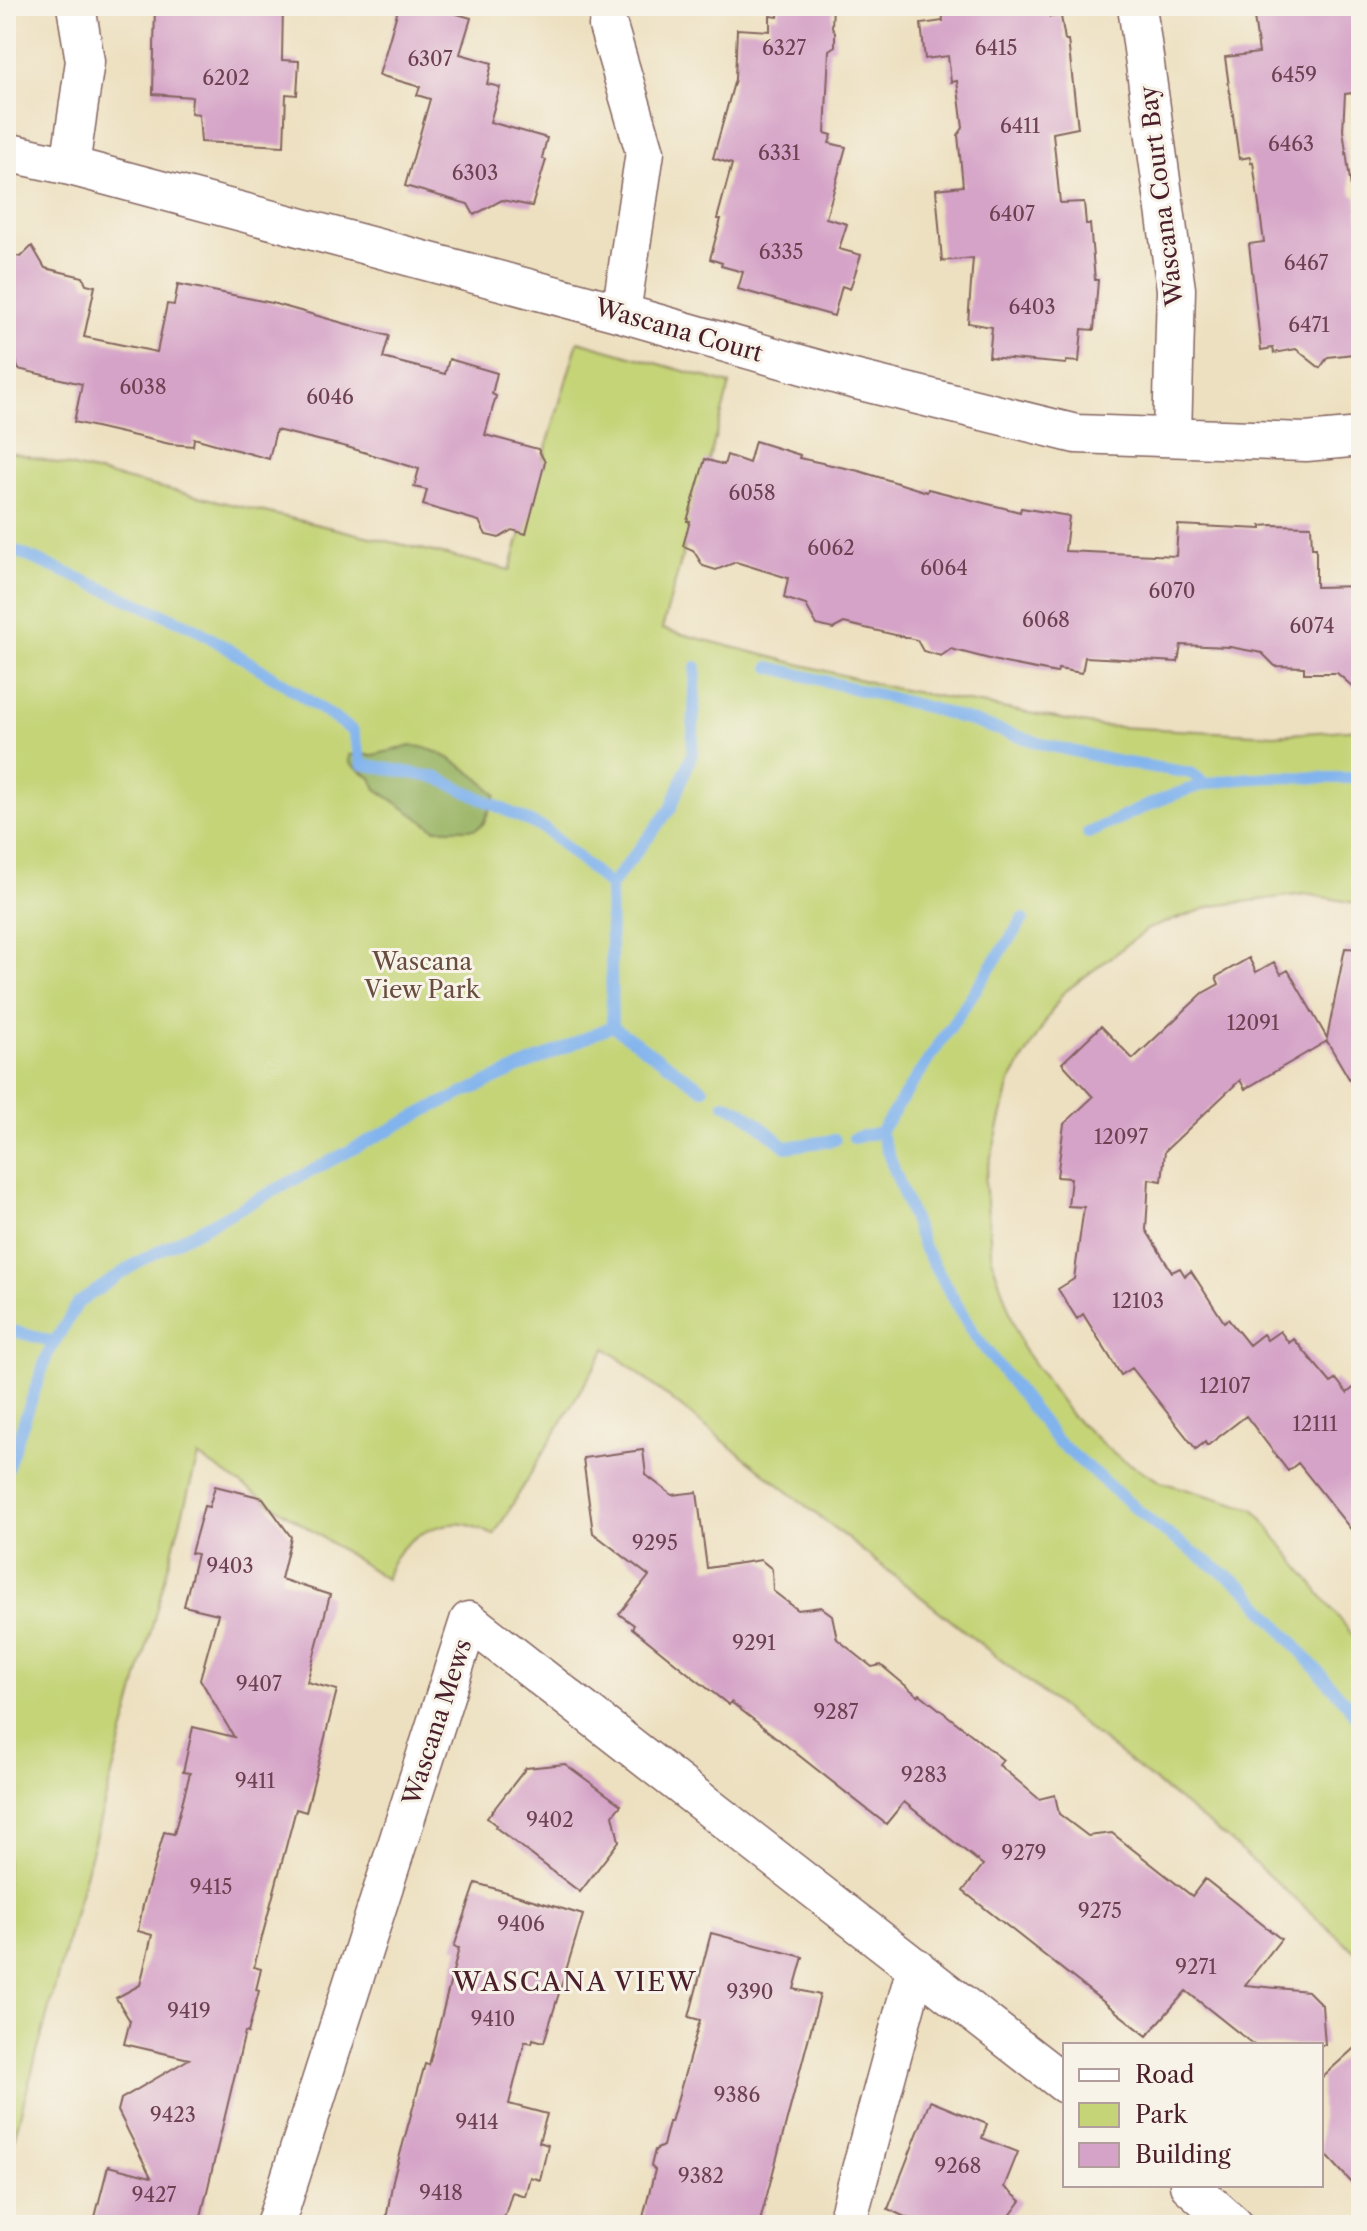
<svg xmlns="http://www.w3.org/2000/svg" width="1367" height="2231" font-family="'Libre Caslon Text',serif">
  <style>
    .green { fill: #c4d477; stroke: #877a51; stroke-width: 2 }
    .forest { fill: #9bb668; stroke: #726a4a; stroke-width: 2 }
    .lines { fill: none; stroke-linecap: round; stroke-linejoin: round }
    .stream { stroke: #81b3ed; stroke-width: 12 }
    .building { fill: #d5a3c7 }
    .minor-casing { stroke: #83635f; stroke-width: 41 }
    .minor { stroke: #fff; stroke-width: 38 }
    .labels { text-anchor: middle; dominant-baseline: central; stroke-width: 6; stroke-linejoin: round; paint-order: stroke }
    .number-label { font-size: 20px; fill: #6d4052 }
    .street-label { font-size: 24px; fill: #4a1f2b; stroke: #f7f3e8 }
    .park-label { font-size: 24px; fill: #684c3e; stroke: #f7f3e8 }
    .neighbourhood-label { font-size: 26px; letter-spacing: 2px; fill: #4a1f2b; stroke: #f7f3e8 }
  </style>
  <rect width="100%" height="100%" fill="#f7f3e8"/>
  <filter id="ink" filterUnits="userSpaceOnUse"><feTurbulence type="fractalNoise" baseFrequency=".0125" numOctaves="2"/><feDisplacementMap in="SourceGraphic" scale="16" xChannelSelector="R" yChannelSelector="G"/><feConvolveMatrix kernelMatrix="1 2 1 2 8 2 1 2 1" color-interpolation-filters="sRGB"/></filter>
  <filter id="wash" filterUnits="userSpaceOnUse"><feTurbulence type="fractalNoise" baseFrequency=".006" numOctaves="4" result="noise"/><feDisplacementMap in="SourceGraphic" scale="32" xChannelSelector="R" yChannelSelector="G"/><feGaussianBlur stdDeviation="1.8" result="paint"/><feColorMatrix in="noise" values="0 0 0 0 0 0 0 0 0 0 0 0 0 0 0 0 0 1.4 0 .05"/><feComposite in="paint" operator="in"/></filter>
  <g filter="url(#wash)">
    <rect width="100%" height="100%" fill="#ede0c0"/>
    <!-- green -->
    <path class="green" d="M578,341l152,43 -68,245 231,59 206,38 175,9 87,-6v175l-56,-10 -92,12 -65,23 -86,65 -52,88 -25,99 7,79 30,87 49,68 44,40 46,27 93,27 107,137v311l-136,-120 -619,-489 -112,187c-9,-3 -21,-10 -30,-11 -33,-4 -73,23 -78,55l-188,-123 -192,712v-1717l504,119z"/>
    <!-- forest -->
    <path class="forest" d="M411,746c27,0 67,29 85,49l-13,29 -8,5h-40l-59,-40 -5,-11 -22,-15v-8h24z"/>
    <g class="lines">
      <!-- stream -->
      <path class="stream" d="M6,547l187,80 93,58 67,46 9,33 76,14 107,51 65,57 2,140
        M770,667l160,41 116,37 75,17 70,11 15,11
        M1088,833c39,-17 78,-39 120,-49 46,-11 105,-5 153,-6
        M610,886l61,-78 21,-54 4,-87
        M612,1026l91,63
        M725,1104l18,8 43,35 49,-7
        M880,1132l143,-213
        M854,1138l26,-6 43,114 52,90 82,105 99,85 89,62 103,117 13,18
        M6,1329l48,13
        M6,1472l42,-119 30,-50 60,-41 295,-155 179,-81"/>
    </g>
    <g id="blocks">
      <!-- building -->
      <path class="building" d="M155,6h128l-1,54 17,1 -2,34 -11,-1 -2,52 -83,-4 -2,-28 -8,-1 1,-16 -39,-3z
        M399,6h30l42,12 -11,36 32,9 -5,21 13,3 -10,35 57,16 -5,20 4,2 -14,46 -30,-6 -28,15 -6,-11 -63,-18 25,-87 -13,-4 3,-8 -41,-12z
        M779,6h54l-1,21 3,5v14l-6,4 -4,83 7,2 -3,8 17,4 -20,71 21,6 -8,25 22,6 -11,34 -8,-3 -8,30 -96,-27 5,-17 -22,-6 1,-3 -12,-4 11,-40h-4l15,-55 -19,-6 22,-79 2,-50 33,2v-15l8,1z
        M942,6h106l2,11 11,-1 4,24h3l10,88 -25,5 7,70 24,-1 2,22h4l5,56h3l-4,50 -12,-1 -3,33 -13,-1v3l-77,-7 3,-30 -24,-4 5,-65 -31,3 -6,-72 27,-3 -5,-51 5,-7 -6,-47 -6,1 -3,-26 -23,3 -4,-35 22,-3z
        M1259,6h102v86l-16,2 -2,36 9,65h4l5,41v117l-33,4 -8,11 -24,-19 -22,4 -1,-5 -12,2 -12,-106 15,-2 -11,-80 -2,1 -1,-6 -11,2 -14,-102 34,-4 -5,-36 7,-1z
        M32,246l13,22 38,9 3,7 9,2 -11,51 73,15 10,-48 7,1 4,-21 94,19 117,33 -6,22 62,16 4,-15 48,14 -5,21 4,2 -11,39 53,14 7,13 -19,72 -14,-4 -13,8 -13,-3 -7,-14 -56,-16 4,-15 -13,-3 5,-18 -72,-22 -71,-17 -7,29 -75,-21 -1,8 -23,-2 -96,-22 8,-38 -64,-15 -2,-9 -10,-2v-104l15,3z
        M755,441l45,14 -1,3 60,13 68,21 1,-3 92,23 1,-4 48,8 -4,35 111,5 2,-31 83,4v-3l12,-1 38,1 1,22h4v39l45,-1v108l-24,-21h-33v-6l-29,-1 -13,-13 -32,-6 -49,-2 -3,17 -93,-5 -3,16 -24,-4 -1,4 -52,-10 -54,-14 -10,7 -18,-5 -6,-11 -73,-17 -11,6 -16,-4 -11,-20 -22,-7 4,-20 -52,-16 -20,8 -13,-4 -10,-16 -10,-4 7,-25h-3l18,-62 19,6 3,-10 22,8z
        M1345,948l16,1v150l-34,-58 -82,48 -5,-9 -75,71 -3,30 -13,-2 -3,51 26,42 8,-4 5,8 6,-5 33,51 4,-3 21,26 14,-11 4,6 13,-9 9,12 5,-4 37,44 5,-4 11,14 14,-11v160l-63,-79 -10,8 -42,-55 -39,30 -2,-4 -9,7 -64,-81 -11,7 -38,-61 -6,5 -19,-30 16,-10 10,-72 -16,-1 3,-28 -14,-1 7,-53 29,-27 -31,-34 39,-37 32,33 70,-66 16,-9 -3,-7 33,-19 7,14 18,-10 7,12 7,-4 39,68z
        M643,1450l3,25 26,20 25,-3 10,76 54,-8 11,9 1,22 25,19 23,-3 11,8 5,24 35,28 9,-2 37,31 2,-2 52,41 31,25 -4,5 40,34 16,-4 4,19 29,22 24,-3 80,63 13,-17 76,60 -36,46 63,6 14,14 3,40h-71l-68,-54 -39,45 -184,-145 20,-26 -79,-63 -18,22 -155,-122 -2,3 -40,-31 -57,-46 2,-3 -15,-11 30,-38 -56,-43 -10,-75z
        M215,1486l48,12 28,39 -10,42 49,16 -23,87 30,8 -31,122 -10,-3 -42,158 7,2 -5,21 3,1 -11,42 -3,-1 -46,193h-106l15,-59 43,11 -33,-66 3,-12 68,-40 -65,-15 6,-23 -14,-23 24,-13 12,-50 -14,-4 5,-26 21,-73 10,2 16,-61 -7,-1 10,-45 41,10 -34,-58 18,-65 -34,-8 13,-52 -6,-1 13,-47 5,1z
        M565,1764l56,41 -8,10 6,26 -39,51 -85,-65 1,-2 -9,-7 39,-50z
        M476,1883l107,32 -39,127 -11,-3 -1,4 -7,-2 -16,63 38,10 -8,28 9,3 -8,35 -10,-3 -5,19 -13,-4 -10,33h-117l8,-45 32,-116 4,1 30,-117 -5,-1z
        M711,1933l92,24 -9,32 26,6 -61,230h-118l14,-55 -4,-4 4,-16 8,-4 6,-24h2l29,-102 -11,-3z
        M1361,2042v151l-40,-44v-71z
        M930,2101l57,23 -5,14 36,14 -14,35 17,14 -18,24h-81l-34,-16z"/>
    </g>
  </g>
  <g filter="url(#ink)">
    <use href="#blocks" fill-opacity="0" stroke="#83635f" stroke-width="2"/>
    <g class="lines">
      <defs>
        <path id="minor" d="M1137,6l39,283 -4,147
          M608,26l37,126 -24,161
          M6,152l64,14 551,147 224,64 231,57 230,8 55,-5
          M70,166l15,-105 -9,-55
          M1189,2185l45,40
          M275,2225l194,-604 596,463
          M846,2225l70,-258"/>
      </defs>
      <!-- minor casing -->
      <use href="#minor" class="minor-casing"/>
      <!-- minor -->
      <use href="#minor" class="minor"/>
    </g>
  </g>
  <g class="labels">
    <!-- number labels -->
    <g class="number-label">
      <text x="784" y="48">6327</text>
      <text x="996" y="48">6415</text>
      <text x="430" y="59">6307</text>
      <text x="1294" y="75">6459</text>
      <text x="226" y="78">6202</text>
      <text x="1020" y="126">6411</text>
      <text x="1291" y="144">6463</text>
      <text x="779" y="153">6331</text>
      <text x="475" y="173">6303</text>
      <text x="1012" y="214">6407</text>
      <text x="781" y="252">6335</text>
      <text x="1306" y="263">6467</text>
      <text x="1032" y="307">6403</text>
      <text x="1309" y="325">6471</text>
      <text x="143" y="387">6038</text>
      <text x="330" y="397">6046</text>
      <text x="752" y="493">6058</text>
      <text x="831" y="548">6062</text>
      <text x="944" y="568">6064</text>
      <text x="1172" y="591">6070</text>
      <text x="1046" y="620">6068</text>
      <text x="1312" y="626">6074</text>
      <text x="1253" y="1023">12091</text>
      <text x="1121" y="1137">12097</text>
      <text x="1138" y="1301">12103</text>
      <text x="1225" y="1386">12107</text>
      <text x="1315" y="1424">12111</text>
      <text x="655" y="1543">9295</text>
      <text x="230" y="1566">9403</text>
      <text x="754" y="1643">9291</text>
      <text x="259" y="1684">9407</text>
      <text x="836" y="1712">9287</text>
      <text x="924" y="1775">9283</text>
      <text x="255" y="1781">9411</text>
      <text x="550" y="1820">9402</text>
      <text x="1024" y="1853">9279</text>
      <text x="211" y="1887">9415</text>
      <text x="1100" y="1911">9275</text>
      <text x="521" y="1924">9406</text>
      <text x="1196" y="1967">9271</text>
      <text x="750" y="1992">9390</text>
      <text x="189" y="2011">9419</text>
      <text x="493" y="2019">9410</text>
      <text x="737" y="2095">9386</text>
      <text x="173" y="2115">9423</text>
      <text x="477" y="2122">9414</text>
      <text x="958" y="2166">9268</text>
      <text x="701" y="2176">9382</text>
      <text x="441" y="2193">9418</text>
      <text x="154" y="2195">9427</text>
    </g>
    <!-- street labels -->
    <g class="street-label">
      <text transform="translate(1161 196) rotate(-97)">Wascana Court Bay</text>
      <text transform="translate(679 330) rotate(16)">Wascana Court</text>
      <text transform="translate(437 1722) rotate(-72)">Wascana Mews</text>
    </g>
    <!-- park labels -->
    <g class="park-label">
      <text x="422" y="961">Wascana<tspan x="422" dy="28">View Park</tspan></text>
    </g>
    <!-- neighbourhood labels -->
    <g class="neighbourhood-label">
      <text x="575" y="1982">WASCANA VIEW</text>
    </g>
  </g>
  <!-- margin -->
  <rect width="1367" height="2231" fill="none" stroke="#f7f3e8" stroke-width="32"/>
  <!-- legend -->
  <rect x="1063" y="2043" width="260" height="144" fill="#f7f3e8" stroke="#b29e9c" stroke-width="2"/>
  <rect x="1079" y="2069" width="40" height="12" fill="#ffffff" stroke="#b29e9c" stroke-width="2"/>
  <text x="1135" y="2083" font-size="24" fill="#4a1f2b">Road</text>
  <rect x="1079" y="2103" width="40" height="24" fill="#c4d477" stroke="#b29e9c" stroke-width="2"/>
  <text x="1135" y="2123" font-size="24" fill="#4a1f2b">Park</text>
  <rect x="1079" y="2143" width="40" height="24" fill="#d5a3c7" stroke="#b29e9c" stroke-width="2"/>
  <text x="1135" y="2163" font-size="24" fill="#4a1f2b">Building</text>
</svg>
